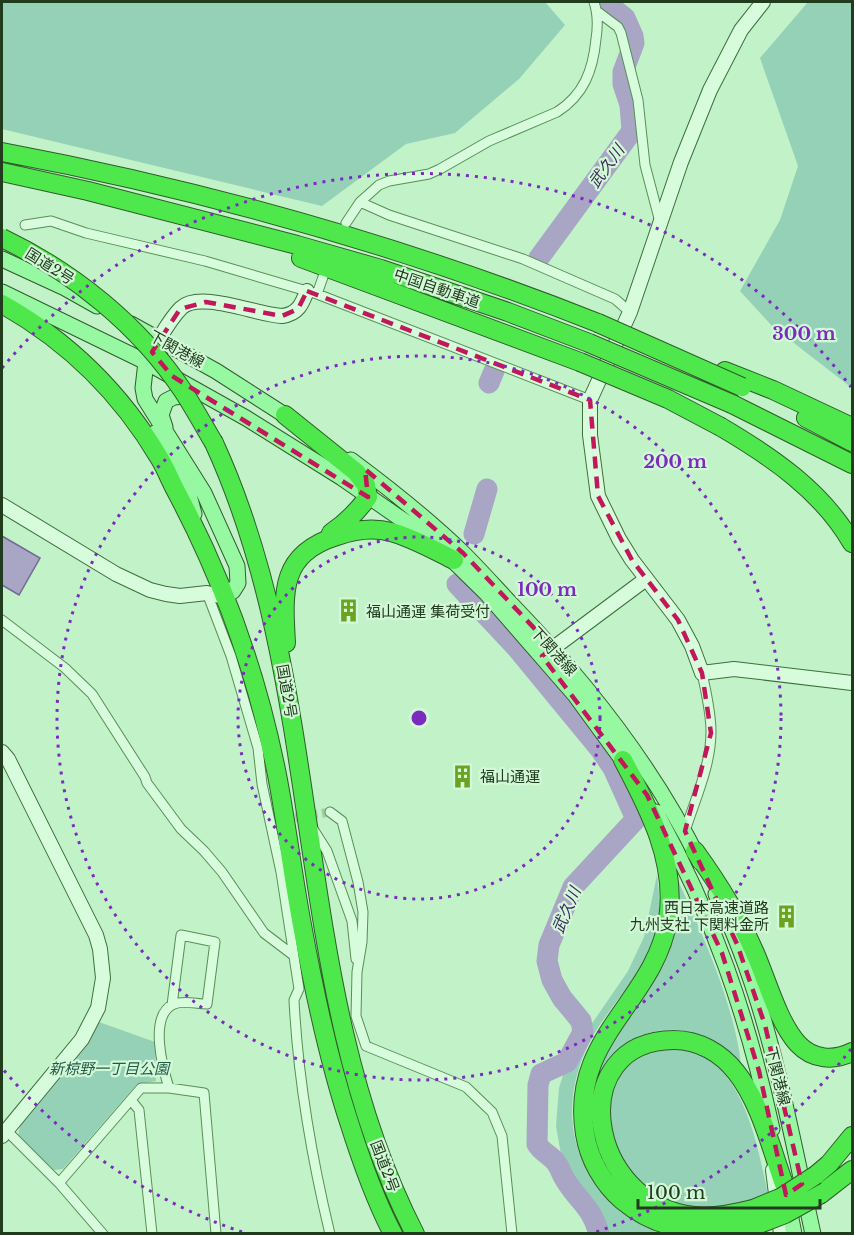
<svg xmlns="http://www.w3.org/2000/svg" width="854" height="1235" font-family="'Libre Baskerville','Noto Sans JP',serif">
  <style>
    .green { fill: #95d1b6 }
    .water { fill: #a9a5c4; stroke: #726b93; stroke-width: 1.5 }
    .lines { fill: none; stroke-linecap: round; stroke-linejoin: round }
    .river { stroke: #a9a5c4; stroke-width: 21 }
    .street-tunnel { stroke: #a2cea6; stroke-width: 9; stroke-dasharray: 9 4.5; stroke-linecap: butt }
    .street-casing { stroke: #5a8e57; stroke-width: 11 }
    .secondary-casing { stroke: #3e6f3b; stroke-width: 16 }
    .primary-casing { stroke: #315b2c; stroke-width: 17 }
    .highway-casing { stroke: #315b2c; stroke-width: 20 }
    .street { stroke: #d6fcdb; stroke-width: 9 }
    .secondary { stroke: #d6fcdb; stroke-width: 14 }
    .primary { stroke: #97f8a2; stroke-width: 15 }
    .highway { stroke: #4ee84c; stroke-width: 18 }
    .highway-bridge-casing { stroke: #315b2c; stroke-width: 20; stroke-linecap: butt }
    .highway-bridge { stroke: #4ee84c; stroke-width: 18 }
    .marked { fill: none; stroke: #c2185b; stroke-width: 4.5; stroke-dasharray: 12 8; stroke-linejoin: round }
    .ring { fill: none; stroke: #7b2cbf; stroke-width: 3; stroke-dasharray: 3 6 }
    .labels { text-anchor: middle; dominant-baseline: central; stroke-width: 4.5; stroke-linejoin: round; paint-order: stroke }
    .street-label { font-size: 15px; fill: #203c1d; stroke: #d3f8d8 }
    .poi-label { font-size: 15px; fill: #203c1d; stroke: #d3f8d8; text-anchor: start }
    .park-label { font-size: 15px; font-style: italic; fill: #225a48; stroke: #d3f8d8 }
    .water-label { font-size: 16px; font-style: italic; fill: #3d2b5d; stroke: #d3f8d8 }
    .centre { fill: #7b2cbf; stroke: #d3f8d8; stroke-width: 3 }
    .ring-label { font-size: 18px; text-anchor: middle; font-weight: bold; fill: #7b2cbf; stroke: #d3f8d8; stroke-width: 4.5; stroke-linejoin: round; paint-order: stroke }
  </style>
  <rect width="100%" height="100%" fill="#c2f2c8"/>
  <!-- green -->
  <path class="green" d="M2,2h543l20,23 -46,54 -64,54 -49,11 -84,62 -320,-77z
    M808,2h44v386l-80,-62 -32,-35 40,-71 18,-54 -38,-108z
    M674,872c26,56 61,133 67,193 -14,-9 -28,-22 -43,-29 -28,-15 -71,-1 -90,23 -6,7 -9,16 -13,25v-14l59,-96z
    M657,875c3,22 5,46 -4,67 -12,31 -36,57 -54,84 -29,44 -38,101 -10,147 16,27 41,49 71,60h-59l-8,-23 -22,-27 -9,-23 -6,-34 3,-38 6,-19 -3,-8 19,-31 12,-8 35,-51 16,-34z
    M99,1022l56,20 1,39 -20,4 -73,84 -9,1 -36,-33 2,-12 70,-84z
    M669,1049c72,-2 88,92 99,146 -11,6 -22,7 -34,10 -9,1 -19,5 -28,4 -5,0 -12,-2 -17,-3 -51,-12 -94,-62 -75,-116 4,-10 8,-20 17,-26 11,-9 24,-12 38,-15z"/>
  <!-- water -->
  <path class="water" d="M2,536l38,22 -21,37 -17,-10z"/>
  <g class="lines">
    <!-- river -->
    <path class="river" d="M539,258l93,-127 -2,-26 -7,-21v-12l11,-29 -1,-7 -8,-18 -20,-16
      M489,383l5,-12
      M474,534l13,-45
      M457,584l59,63 84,102 13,19 23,51 -63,68 -24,58 -2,16 5,19 10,18 19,23 2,11 -16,30 -26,12 -3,11 -1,59c4,7 11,10 17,16 6,6 7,14 12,21 13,21 26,26 33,53"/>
    <!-- street-tunnel -->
    <path class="street-tunnel" d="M282,820l48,-8"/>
    <defs>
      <path id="street" d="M598,12l20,15 3,6 17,67 7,65 15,57
        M360,202l29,13 134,44 92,40 15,13
        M346,223l14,-21 19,-17 10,-4 40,-7 11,-5 49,-28 68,-29c27,-17 36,-42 39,-73 2,-13 2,-25 -2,-37
        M25,225l26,-4 35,12 119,28 112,33 273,106
        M317,294l6,-17
        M207,593l24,63 27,92 4,36 19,88 18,117 -5,11c4,80 17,155 36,234
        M2,620l63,48 27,26 53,83 2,6 34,46 23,22 18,21 42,61 29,22
        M330,812l12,9 16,61 5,30 -1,30 -5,30 -1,44 10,30 100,41 26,25 10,24 10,98
        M313,829l14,22 25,70 4,38
        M685,831c10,-31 26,-66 26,-99 0,-20 -5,-40 -9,-59
        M169,1088c-6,-19 -21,-73 5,-84 10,-4 22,0 33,0l8,-62 -34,-7 -9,70
        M131,1100l8,10 13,124
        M6,1130l53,53 44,51
        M59,1183l82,-95h28l35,5 12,141"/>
      <path id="secondary" d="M763,2l-22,28 -31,60 -29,72 -51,150 -40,88v35l8,61 21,43 13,21 46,60 14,26 10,27 32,-4 118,14
        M159,339c6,-10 13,-22 22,-31 19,-18 76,7 101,8 16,-2 20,-12 25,-25
        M2,505l114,69 34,16 16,4 14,2 27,-3 17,4
        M544,655l102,-76
        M2,752l6,7 88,176 4,14 3,29 -5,30 -16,31 -80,97
        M773,1170l8,64"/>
      <path id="primary" d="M2,259l63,29 32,18
        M2,292l144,70 100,56 96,60 91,63 54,53 88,101 54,74
        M131,324l85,47 78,50
        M146,362l-3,26 2,11 59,94 33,73 1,17 -5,8 -9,6
        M165,427l-4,-12 5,-14 8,-4 20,-2
        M155,433l34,62 5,19
        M351,460c39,29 77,59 112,93 17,17 33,35 50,53 73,76 140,160 187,256
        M656,812c57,104 91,202 116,317
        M716,894c52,106 72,225 97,340
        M788,1203l6,31"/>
      <path id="highway" d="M2,152c202,38 404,95 596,171
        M2,172l86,19 209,54 84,24 127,43 81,31
        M301,258l279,104
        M2,304c66,37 119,89 158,155 6,10 10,21 16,32 48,90 83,190 102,289 9,48 15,97 24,145 12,66 26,133 47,197 12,38 25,76 44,112
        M725,371l48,19 79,37
        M732,404l120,60
        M285,415l71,57 10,13 2,12c-11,15 -22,26 -37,36
        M806,418l46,24
        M721,427c51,30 101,64 131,116
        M214,443c115,250 74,545 201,791
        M286,643c-3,-52 -6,-89 51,-107 17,-6 36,-9 54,-4 22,6 43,18 63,28
        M623,760c26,49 54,102 45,159 -13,83 -99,118 -83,215 4,25 18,50 37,66 39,33 84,35 132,26
        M695,851c23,32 44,65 60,102 12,27 23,69 43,91 15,16 36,17 54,8
        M816,1175l13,-11 23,-28
        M821,1194l31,-24
        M753,1209c-19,5 -39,9 -59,7 -108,-12 -131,-175 -20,-176 25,0 47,13 62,32 24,30 35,76 48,112"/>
    </defs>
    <!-- street casing -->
    <use href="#street" class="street-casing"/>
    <!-- secondary casing -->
    <use href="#secondary" class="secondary-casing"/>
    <!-- primary casing -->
    <use href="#primary" class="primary-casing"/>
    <!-- highway casing -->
    <use href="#highway" class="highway-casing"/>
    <!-- street -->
    <use href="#street" class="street"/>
    <!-- secondary -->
    <use href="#secondary" class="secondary"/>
    <!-- primary -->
    <use href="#primary" class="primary"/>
    <!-- highway -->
    <use href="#highway" class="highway"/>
    <defs>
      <path id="highway-bridge" d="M2,238c71,34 137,87 181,153 11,17 21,35 31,52
        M598,323l144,64
        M589,343l143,61
        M580,362l88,37 53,28
        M753,1209l29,-12 34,-22
        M754,1226l31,-12 36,-20"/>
    </defs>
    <!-- highway-bridge casing -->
    <use href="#highway-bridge" class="highway-bridge-casing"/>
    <!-- highway-bridge -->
    <use href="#highway-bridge" class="highway-bridge"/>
  </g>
  <!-- marked area -->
  <path class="marked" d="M307,291l283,109 8,96 34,64 46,60 24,53 9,60 -26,98 52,113 28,81 37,159 -16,11 -27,-124 -37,-118 -75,-158 -105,-139 11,-8 -90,-95 -98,-84 3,28 -196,-121 -20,-24 28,-43 26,-7 76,14 16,-7z"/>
  <!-- distance rings -->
  <g class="ring">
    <circle cx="419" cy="718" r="181"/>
    <circle cx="419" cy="718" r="362"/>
    <path d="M851 1049A544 544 0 0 1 596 1232M242 1232A544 544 0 0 1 2 1068M2 368A544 544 0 0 1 851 387"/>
  </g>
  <!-- icons -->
  <defs>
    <symbol id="building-bare" viewBox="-9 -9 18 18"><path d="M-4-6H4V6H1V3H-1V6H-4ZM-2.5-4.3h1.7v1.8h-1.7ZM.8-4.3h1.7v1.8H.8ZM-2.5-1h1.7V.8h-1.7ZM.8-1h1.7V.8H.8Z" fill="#6ca222" stroke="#d3f8d8" stroke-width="2.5" paint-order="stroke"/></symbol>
  </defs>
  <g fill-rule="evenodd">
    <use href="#building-bare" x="332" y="594" width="33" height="33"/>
    <use href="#building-bare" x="446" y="760" width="33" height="33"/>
    <use href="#building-bare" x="770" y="900" width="33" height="33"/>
  </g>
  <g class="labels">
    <!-- street labels -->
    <g class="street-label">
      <text transform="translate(50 266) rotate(32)">国道2号</text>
      <text transform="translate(437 288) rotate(19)">中国自動車道</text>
      <text transform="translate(177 349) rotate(29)">下関港線</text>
      <text transform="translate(554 651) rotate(48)">下関港線</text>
      <text transform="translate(287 691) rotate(80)">国道2号</text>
      <text transform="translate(778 1076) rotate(76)">下関港線</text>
      <text transform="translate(385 1166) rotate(69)">国道2号</text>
    </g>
    <!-- poi labels -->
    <g class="poi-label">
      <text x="366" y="611">福山通運 集荷受付</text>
      <text x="480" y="776">福山通運</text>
      <text x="769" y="907" text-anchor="end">西日本高速道路<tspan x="769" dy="17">九州支社 下関料金所</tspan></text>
    </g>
    <!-- park labels -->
    <g class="park-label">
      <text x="109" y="1068">新椋野一丁目公園</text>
    </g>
    <!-- water labels -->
    <g class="water-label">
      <text transform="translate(606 166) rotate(-54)">武久川</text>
      <text transform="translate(566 910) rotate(-67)">武久川</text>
    </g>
  </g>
  <circle cx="419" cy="718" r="9" class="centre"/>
  <g class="ring-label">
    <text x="804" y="340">300 m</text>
    <text x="675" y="468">200 m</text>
    <text x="547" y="596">100 m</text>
  </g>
  <!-- border -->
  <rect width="854" height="1235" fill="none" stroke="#203c1d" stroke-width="6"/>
  <!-- scale -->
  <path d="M638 1199v9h182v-9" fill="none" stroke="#203c1d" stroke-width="3"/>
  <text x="647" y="1199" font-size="18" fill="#203c1d" stroke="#d3f8d8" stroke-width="4.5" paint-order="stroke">100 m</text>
</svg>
